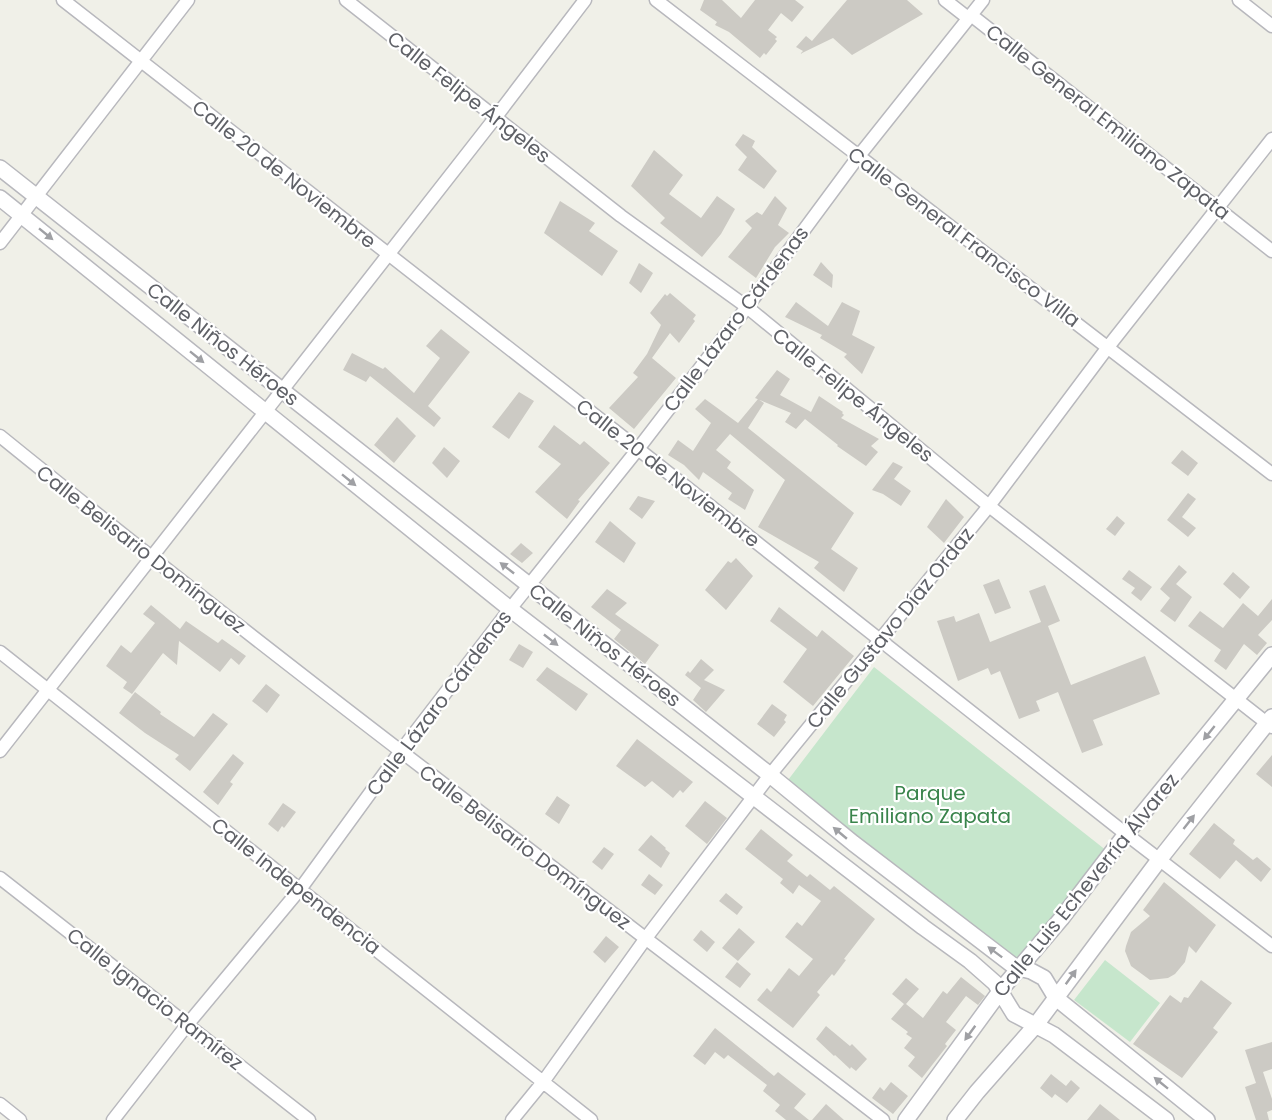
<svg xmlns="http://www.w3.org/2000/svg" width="1272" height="1120" font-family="Poppins,sans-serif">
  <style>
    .green { fill: #c6e6cc }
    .building { fill: #cccac4 }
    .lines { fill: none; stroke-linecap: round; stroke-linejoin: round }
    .minor-casing { stroke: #b8b8bd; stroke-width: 15 }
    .tertiary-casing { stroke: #b8b8bd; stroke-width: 18 }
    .minor { stroke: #fff; stroke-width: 12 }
    .tertiary { stroke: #fff; stroke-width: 15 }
    .oneway { fill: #9fa0a4 }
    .labels { text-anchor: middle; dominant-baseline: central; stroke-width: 4.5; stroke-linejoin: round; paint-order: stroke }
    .street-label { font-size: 20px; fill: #5f6167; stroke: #fff }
    .park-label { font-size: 20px; fill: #39844b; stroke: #fff }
  </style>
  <rect width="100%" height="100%" fill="#f0f0e8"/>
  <!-- green -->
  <path class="green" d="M874,667l233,184 -93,113 -229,-180z
    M1105,960l55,43 -30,39 -56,-42z"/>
  <!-- building -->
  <path class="building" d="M704,0h18l19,18 14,-18h40l9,7 -12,15 -11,-9 -13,17 9,7 -2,2 2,2 -11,14 -2,-2 -4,5 -31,-26 -14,-7 2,-3 -17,-12z
    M847,0h60l16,14 -71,41 -19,-17 -33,16 3,-3 -7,-4 10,-11 6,5z
    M743,134l12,7 -3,6 25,24 -13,18 -26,-19 9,-13 -12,-12z
    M654,150l29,25 -14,19 32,24 16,-22 18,13 -14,25 -19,23 -42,-34 5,-5 -34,-32z
    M775,196l12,12 -9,17 11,8 -14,14 -19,31 -28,-21 24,-29 -7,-7 12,-9 5,3z
    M560,201l35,22 -6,8 29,20 -16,25 -58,-43z
    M821,262l12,13 -1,13 -19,-13z
    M639,263l14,10 -12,20 -12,-10z
    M670,293l26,22 -3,4 2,2 -16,22 -9,-10 -18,25 24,20 -42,51 -25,-21 29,-31 -5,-4 14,-19 14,-29 -11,-12 15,-19 2,2z
    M796,302l32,24 14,-24 18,9 -8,24 23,12 -13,27 -18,-17 3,-3 -27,-16 2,-3 -37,-18z
    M441,329l29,23 -42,54 13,12 -7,9 -64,-51 -4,6 -23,-12 9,-17 31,16 2,-2 29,26 26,-35 -14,-12z
    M777,370l13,9 -10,16 31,17 8,-16 24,16 -1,1 2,2 -3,3 38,21 -8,7 7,6 -12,14 -29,-20 1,-1 -33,-26 -9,10 -11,-7 6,-9 -36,-15z
    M519,392l15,9 -25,38 -17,-12z
    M705,399l33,24 20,-24 6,4 -16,25 106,85 -23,36 27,19 -14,24 -30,-24 5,-6 -61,-35 27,-47 -55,-46 -14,16 15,12 -4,6 27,22 -9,20 -17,-11 4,-6 -29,-21 -4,8 -15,-15 -16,-10 10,-15 15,11 18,-28 -16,-14z
    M397,417l19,19 -22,27 -20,-18z
    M554,425l26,20 4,-4 26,22 -32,37 2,1 -13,18 -32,-27 26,-28 -23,-17z
    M444,447l16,14 -13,17 -15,-15z
    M1182,450l16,13 -10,13 -17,-13z
    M893,462l10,5 -9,12 17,12 -10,15 -18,-12 -11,-4z
    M1188,493l8,6 -14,18 14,11 -8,9 -21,-17z
    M638,496l17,5 -13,18 -13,-10z
    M946,499l18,18 -20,26 -17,-16z
    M1117,516l8,7 -10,13 -9,-7z
    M610,521l26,22 -12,20 -29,-21z
    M521,543l12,10 -11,10 -12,-9z
    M736,558l17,18 -27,34 -21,-20 23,-29 3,2z
    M1179,565l8,7 -11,12 16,13 -17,25 -15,-11 10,-13 -10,-9z
    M1129,570l23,17 -11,14 -10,-8 4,-5 -13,-9z
    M1233,572l17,15 -10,12 -17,-15z
    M999,579l12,29 -16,6 -12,-29z
    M1045,585l15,36 -12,5 23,59 74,-29 15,38 -67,26 10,25 -21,8 -24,-61 -22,9 4,10 -21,8 -19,-48 -9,4 -3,-7 -30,13 -21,-60 17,-5 2,6 23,-9 11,29 51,-20 -12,-31z
    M607,589l20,14 -12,11 44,31 -14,19 -31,-25 7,-9 -30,-23z
    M1272,599v21l-14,15 9,8 -10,12 -13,-11 -18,26 -12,-9 7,-11 -33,-24 12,-15 23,17 20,-25 15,13z
    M151,605l29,24 6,-8 32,22 4,-4 24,17 -7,9 -8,-7 -11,14 -41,-31 -2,24 -14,-12 -31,41 -9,-6 4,-6 -21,-16 15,-21 10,8 24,-30 -12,-9z
    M779,607l38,30 5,-7 32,26 -41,50 -30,-24 24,-33 -37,-28z
    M519,644l14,8 -10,16 -14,-8z
    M701,659l13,11 -10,10 21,10 -19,22 -13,-12 8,-12 -16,-13 3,-4 2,2z
    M547,667l41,27 -12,17 -40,-31z
    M266,684l14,11 -13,18 -15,-12z
    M135,692l26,20 -1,2 34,23 19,-24 15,11 -38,47 -15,-12 4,-4 -34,-22 -26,-20z
    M772,704l15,11 -3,5 2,2 -12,15 -17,-13z
    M637,739l56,43 -10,11 -3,-3 -7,8 -21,-17 -7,6 -29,-21z
    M233,754l11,9 -14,19 3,2 -15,21 -15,-13z
    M1272,755v32l-16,-13z
    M557,796l13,9 -11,19 -14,-10z
    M705,801l22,17 -20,26 -22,-18z
    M283,803l13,9 -12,16 -2,-2 -4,6 -10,-8z
    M1214,823l21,17 -2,4 20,16 4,-3 14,12 -10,13 -25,-22 -16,19 -31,-25z
    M761,829l32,26 -6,6 20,16 3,-3 20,16 4,-4 41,33 -31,40 2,1 -12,16 -2,-2 -15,18 3,3 -27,33 -36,-28 10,-12 4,4 18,-24 10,8 14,-17 -28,-22 12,-15 5,4 19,-25 -22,-16 -6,9 -13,-11 3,-4 -38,-30z
    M651,835l15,13 -1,1 5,4 -9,15 -23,-18z
    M604,847l10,7 -12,16 -10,-8z
    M649,874l14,11 -8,10 -14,-10z
    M1164,882l52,43 -20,28 -7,-7 -4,16 -10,12 -7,4 -18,2 -19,-14 -6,-15 1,-5 5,-14 19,-16 -7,-6z
    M726,893l17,14 -6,8 -18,-14z
    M739,928l16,14 -17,19 -16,-13z
    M701,930l14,12 -8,10 -14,-12z
    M606,936l13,11 -14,16 -12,-11z
    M737,962l14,12 -11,14 -15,-11z
    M961,977l24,19 -7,9 -12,-9 -20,26 10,8 -11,14 2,2 -25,32 -14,-12 7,-9 -11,-9 8,-10 -6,-4 2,-2 -17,-13 13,-15 -12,-10 14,-16 13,11 -13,15 17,14 20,-27 4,3z
    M1201,980l31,23 -19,25 5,4 -36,46 -49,-34 37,-49 11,8 3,-6 4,1z
    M826,1026l24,20 2,-2 15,15 -11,12 -5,-4 -1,2 -15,-14 -1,1 -18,-17z
    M715,1028l59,48 4,-4 28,22 -12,14 15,12h-23l-11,-9 5,-6 -17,-14 4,-6 -39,-30 -4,4 -9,-7 -10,13 -12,-9z
    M1272,1042v27l-9,3 9,27v11l-5,2 2,8h-13l-11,-33 11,-4 -11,-33z
    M1051,1074l15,12 5,-6 9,8 -13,15 -12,-9 -3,4 -12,-10z
    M891,1082l17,14 -15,18 -21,-16 8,-11 4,4z
    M826,1104l18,16h-32z
    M1100,1104l20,16h-33z"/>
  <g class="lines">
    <defs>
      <path id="minor" d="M63,0l575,449 488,385 146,112
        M346,0l275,216 126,91 242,199 283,221
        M656,0l616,474
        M945,0l23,18 3,-3 301,236
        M1239,0l33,26
        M0,243l188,-243
        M0,436c290,235 588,457 883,684
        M0,652l591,468
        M0,751l495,-633 90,-118
        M0,878l309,242
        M0,1104l20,16
        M113,1120l74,-95 114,-137 99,-136 110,-143 128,-160 109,-142 111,-150 125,-157
        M512,1120l31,-38 103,-144 124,-163 219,-269 119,-159 164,-208"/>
      <path id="tertiary" d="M0,168l770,607 83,68 162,124 16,4 13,7 12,20 151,122
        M0,198l510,411 413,318 47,34 25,22 19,31 40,21 112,85
        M906,1120l98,-134 57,-67 65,-85 146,-179
        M955,1120l22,-28 58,-66 124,-166 113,-143"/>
    </defs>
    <!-- minor casing -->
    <use href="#minor" class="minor-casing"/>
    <!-- tertiary casing -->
    <use href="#tertiary" class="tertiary-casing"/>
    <!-- minor -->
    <use href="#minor" class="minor"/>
    <!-- tertiary -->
    <use href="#tertiary" class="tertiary"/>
  </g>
  <!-- one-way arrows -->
  <defs><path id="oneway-solid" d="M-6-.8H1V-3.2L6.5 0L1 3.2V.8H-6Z" transform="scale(1.5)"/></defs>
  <g class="oneway">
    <use href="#oneway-solid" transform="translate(46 234) rotate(39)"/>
    <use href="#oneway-solid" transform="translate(197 357) rotate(39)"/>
    <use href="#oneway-solid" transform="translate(349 480) rotate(39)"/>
    <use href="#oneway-solid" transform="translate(507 568) rotate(-142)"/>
    <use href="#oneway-solid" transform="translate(551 640) rotate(38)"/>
    <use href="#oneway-solid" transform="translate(1209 733) rotate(129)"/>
    <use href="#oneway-solid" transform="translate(1189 822) rotate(-52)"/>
    <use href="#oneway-solid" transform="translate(840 833) rotate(-140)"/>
    <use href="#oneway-solid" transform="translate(995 952) rotate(-143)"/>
    <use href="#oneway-solid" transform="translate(1071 977) rotate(-54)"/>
    <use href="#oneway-solid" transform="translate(970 1033) rotate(126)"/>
    <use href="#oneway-solid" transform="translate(1161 1083) rotate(-141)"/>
  </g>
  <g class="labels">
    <!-- street labels -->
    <g class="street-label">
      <text transform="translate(469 97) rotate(38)">Calle Felipe Ángeles</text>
      <text transform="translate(1108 122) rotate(38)">Calle General Emiliano Zapata</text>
      <text transform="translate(284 174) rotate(38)">Calle 20 de Noviembre</text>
      <text transform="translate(964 237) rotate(37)">Calle General Francisco Villa</text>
      <text transform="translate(736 319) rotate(-53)">Calle Lázaro Cárdenas</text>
      <text transform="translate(223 344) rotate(38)">Calle Niños Héroes</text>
      <text transform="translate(853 395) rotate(39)">Calle Felipe Ángeles</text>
      <text transform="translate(668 473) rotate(38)">Calle 20 de Noviembre</text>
      <text transform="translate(141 549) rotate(38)">Calle Belisario Domínguez</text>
      <text transform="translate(890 628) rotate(-51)">Calle Gustavo Díaz Ordaz</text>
      <text transform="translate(605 645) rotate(38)">Calle Niños Héroes</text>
      <text transform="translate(439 703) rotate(-53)">Calle Lázaro Cárdenas</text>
      <text transform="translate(525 847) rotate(37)">Calle Belisario Domínguez</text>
      <text transform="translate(1086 885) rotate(-51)">Calle Luis Echeverría Álvarez</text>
      <text transform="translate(296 886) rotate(38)">Calle Independencia</text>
      <text transform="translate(155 999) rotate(38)">Calle Ignacio Ramírez</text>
    </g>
    <!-- park labels -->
    <g class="park-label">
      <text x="930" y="793">Parque<tspan x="930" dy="23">Emiliano Zapata</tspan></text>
    </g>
  </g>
</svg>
